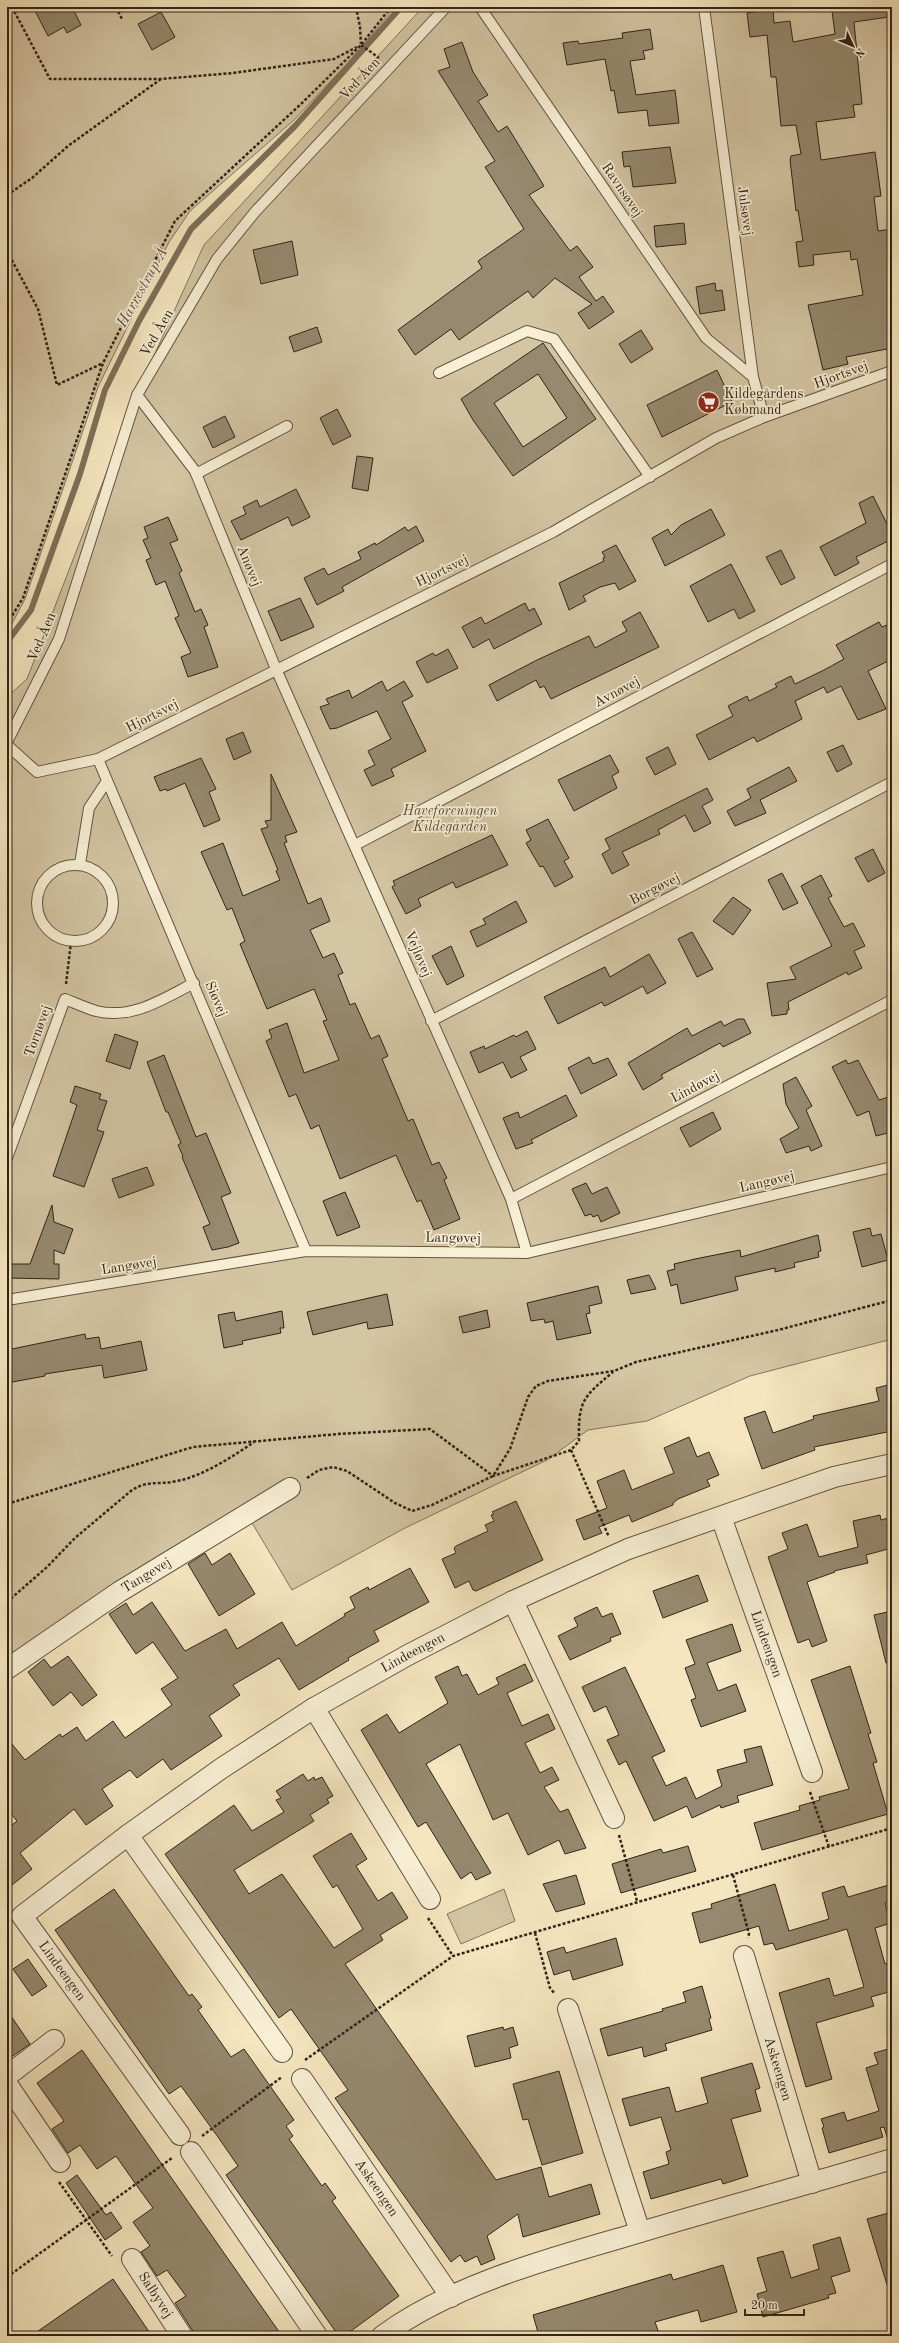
<svg xmlns="http://www.w3.org/2000/svg" width="899" height="2343" font-family="'Old Standard TT',serif">
  <style>
    .green { fill: #d4c5a3; stroke: #82755e }
    .lines { fill: none; stroke-linecap: round; stroke-linejoin: round }
    .stream { stroke: #7e715a; stroke-width: 6 }
    .building { fill: #96896f; stroke: #302518; fill-rule: evenodd }
    .service-casing { stroke: #615542; stroke-width: 12 }
    .minor-casing { stroke: #615542; stroke-width: 22 }
    .path { stroke: #302518; stroke-width: 2.5; stroke-dasharray: 3 2; stroke-linecap: butt }
    .service { stroke: #f8efd5; stroke-width: 10 }
    .minor { stroke: #f8efd5; stroke-width: 20 }
    .labels { text-anchor: middle; dominant-baseline: central; stroke-width: 3.5; stroke-linejoin: round; paint-order: stroke }
    .street-label { font-size: 14px; fill: #302518; stroke: #f8efd5 }
    .poi-label { font-size: 14px; fill: #302518; stroke: #f8efd5; text-anchor: start }
    .park-label { font-size: 14px; font-style: italic; fill: #594d3b; stroke: #f8efd5 }
    .water-label { font-size: 15px; font-style: italic; fill: #5e513e; stroke: #f8efd5 }
  </style>
  <rect width="100%" height="100%" fill="#f5e6bf"/>
  <filter id="stains"><feTurbulence type="fractalNoise" baseFrequency=".005" numOctaves="4"/><feColorMatrix values="0 0 0 0 .2 0 0 0 0 .09 0 0 0 0 .02 0 0 0 .5 -.17"/></filter>
  <radialGradient id="worn" r=".72"><stop offset=".6" stop-color="#630" stop-opacity="0"/><stop offset="1" stop-color="#630" stop-opacity=".3"/></radialGradient>
  <!-- green -->
  <path class="green" d="M7,7h388l-48,57 -54,57 -103,90 -21,31 -71,145 -73,212 -18,34z
    M423,7h469v1332l-142,37 -103,45 -59,9 -41,30 -142,68 -113,62 -50,-84 -94,56 -141,99v-964l20,-18 111,-288 66,-146z
    M504,1889l11,32 -54,23 -14,-30z"/>
  <g class="lines">
    <!-- stream -->
    <path class="stream" d="M7,642l24,-32 49,-136 25,-84 34,-69 52,-92 104,-103 106,-119"/>
  </g>
  <!-- building -->
  <path class="building" d="M33,7h39l9,18 -14,8 -3,-6 -16,9z
    M834,7h54l1,10 -35,5 8,82 -9,1 2,12 -39,5 5,38 54,-8 6,44 -7,1 4,34 14,-2v119l-46,9 2,7 -25,6 -15,-65 55,-10 -6,-36 -6,1 -1,-9 -37,4 1,10 -15,2 -3,-25 7,-1 -5,-31 -2,1 -6,-51 1,-4 10,-2 -5,-29 -15,1 -5,-49h-5l-4,-42 -17,2 -3,-24 26,-4 1,14 16,-2 3,21 42,-8 -3,-23h2z
    M161,12l14,25 -23,13 -14,-26z
    M650,29l3,20 -10,2 2,8 -15,2 6,34 39,-5 4,33 -30,3 -2,-16 -29,3 -4,-23 -3,1 -6,-32 -38,6 -4,-22 15,-2 1,3 44,-6 -1,-5z
    M462,42l11,30 15,23 -10,6 20,31 9,-6 37,60 -15,9 41,56 7,-5 16,21 -14,10 17,24 7,-5 11,16 -25,17 -11,-16 14,-9 -37,-26 -22,20 -5,-7 -69,49 -8,-11 -36,26 -17,-25 84,-62 -4,-7 46,-32 -39,-62 10,-6 -57,-90 12,-4 -6,-18z
    M670,147l6,36 -43,4 -3,-21 -6,1 -2,-15z
    M684,223l2,21 -30,3 -2,-21z
    M292,241l6,34 -37,9 -8,-34z
    M715,283l1,8 6,-1 3,20 -25,4 -4,-27z
    M317,327l5,15 -28,10 -5,-15z
    M641,330l12,19 -22,14 -12,-19z
    M543,343l53,76 -83,57 -40,-56 -12,-21zM538,374l29,44 -44,29 -29,-44z
    M717,370l15,32 -70,35 -15,-32z
    M337,409l14,27 -18,9 -13,-27z
    M225,416l10,21 -22,11 -10,-21z
    M357,456l16,2 -5,33 -16,-3z
    M296,489l14,28 -18,9 -4,-9 -47,23 -10,-19 15,-7 -3,-7 14,-7 3,7z
    M873,496l19,38v5l-36,18 3,6 -24,13 -15,-29 46,-24 -7,-20z
    M711,509l14,26 -60,31 -13,-28 16,-9 3,6 10,-10z
    M168,517l10,23 -8,3 12,28 -3,2 16,39 6,-3 7,16 -4,2 14,40 -30,10 -7,-20 10,-4 -16,-35 4,-2 -14,-35 -9,4 -10,-25 5,-2 -8,-18 5,-2 -4,-11z
    M416,526l8,15 -82,46 2,4 -27,14 -13,-27 20,-10 4,7 33,-16 -3,-7 17,-9 1,2 29,-18 3,4z
    M616,545l20,36 -17,9 -4,-7 -15,4 -17,9 3,5 -17,9 -10,-27 45,-22 -1,-3 2,-1 -3,-5z
    M781,550l14,28 -14,7 -15,-28z
    M731,564l24,47 -16,8 -5,-10 -26,13 -18,-36z
    M300,598l14,29 -33,14 -13,-30z
    M525,603l4,8 5,-3 8,16 -48,25 -5,-10 -16,9 -11,-21 19,-10 4,7z
    M640,612l19,35 -108,52 -7,-13 -4,2 -4,-8 -39,21 -8,-16 48,-25 52,-24 6,12 32,-17 -5,-9z
    M879,622l3,5 5,-2 5,9v25l-24,12 18,38 -28,11 -17,-34 -14,7 -3,-6 -29,14 7,18 -45,23 -3,-5 -45,23 -13,-25 37,-19 -5,-10 19,-10 2,5 28,-14 -2,-3 16,-8 4,8 29,-14 20,-11 -8,-14z
    M448,649l10,19 -31,15 -11,-21 17,-9 2,3z
    M382,681l5,10 17,-10 9,15 -11,6 24,49 -35,18 3,7 -22,10 -8,-16 11,-5 -7,-14 23,-12 -14,-28 -40,17 -7,1 -10,-22 9,-3 -3,-5 23,-9 3,8z
    M243,732l8,20 -17,8 -8,-21z
    M843,745l9,19 -15,8 -10,-20z
    M668,747l8,17 -21,11 -9,-17z
    M610,755l9,17 -7,4 5,12 -43,23 -16,-31z
    M201,758l15,31 -7,3 11,28 -16,7 -19,-44 -18,8 -1,-2 -6,2 -6,-14z
    M789,767l8,14 -37,19 6,13 -31,13 -8,-15 24,-13 -4,-9z
    M271,774l26,58 -12,4 2,6 -3,1 24,61 13,-6 9,23 -20,9 13,28 11,-5 9,20 -5,2 12,30 5,-2 16,36 8,-4 9,21 -6,3 26,62 5,-2 19,46 7,-3 8,16 -3,2 16,39 -26,11 -13,-30 -4,2 -21,-47 -56,24 -21,-54 -8,4 -15,-35 -7,3 -23,-56 6,-3 -3,-8 18,-7 17,50 35,-13 -16,-39 4,-1 -13,-31 -47,20 -27,-65 5,-3 -13,-33 -5,2 -26,-58 22,-9 20,53 37,-16 -4,-9 2,-1 -17,-41 7,-2 -3,-6 6,-1z
    M707,788l6,12 -11,6 9,17 -17,9 -9,-17 -27,15 2,4 -38,18 7,13 -17,9 -10,-20 8,-5 -5,-10z
    M548,819l21,39 -5,3 9,16 -18,10 -12,-21 -3,1 -14,-24 5,-3 -5,-10z
    M492,835l16,30 -52,23 -3,-6 -35,17 3,7 -15,8 -14,-27 3,-2 -2,-4z
    M873,849l12,24 -17,9 -13,-24z
    M782,873l16,30 -15,7 -15,-30z
    M821,875l11,21 -4,2 16,29 9,-4 12,23 -11,5 8,17 -14,7 -1,-3 -59,30 1,8h-2v4l-15,2 -5,-33 29,-4 -6,-12 42,-21 -31,-60z
    M733,897l18,13 -18,25 -20,-14z
    M516,901l11,21 -50,25 -7,-16 16,-7 -3,-5z
    M692,932l21,37 -16,8 -19,-38z
    M451,946l13,30 -17,9 -15,-29z
    M649,954l17,29 -19,11 -4,-8 -36,19 -3,1 -2,-4 -44,22 -14,-27 61,-30 5,10z
    M738,1019h6l7,14 -28,14 -3,-4 -59,32 2,3 -20,12 -15,-27 59,-35 5,8 29,-15 3,5z
    M527,1031l9,18 -16,8 7,13 -16,8 -8,-16 -24,11 -9,-21 14,-6 1,3 29,-14 2,2z
    M115,1034l23,8 -8,27 -24,-8z
    M164,1055l32,82 10,-4 25,60 -10,4 18,46 -11,4 -16,3 -9,-23 7,-3 -28,-67 1,-1 -5,-11 3,-2 -13,-31h-2l-19,-50z
    M589,1057l4,7 15,-6 9,17 -36,19 -13,-26z
    M846,1060l2,4 10,-4 21,40 13,-4v36l-16,4 -7,-25 -12,5 -25,-49z
    M796,1077l16,29 -6,4 16,36 -11,5 -2,-5 -23,7 -6,-14 19,-11 -13,-24 -3,-20z
    M75,1086l26,8 -2,5 8,2 -10,29 7,2 -20,55 -31,-11 24,-71 -7,-3z
    M566,1095l11,21 -46,24 2,3 -17,6 -13,-31 15,-6 2,6z
    M713,1112l8,17 -31,18 -10,-19z
    M147,1167l7,18 -35,13 -7,-19z
    M586,1183l6,11 15,-7 13,26 -19,9 -3,-7 -5,2 -2,-3 -6,2 -13,-27z
    M345,1192l15,35 -23,9 -14,-35z
    M52,1205l2,17 19,7 -9,25 -10,-4v14h5v15l-52,-1v-14h23z
    M870,1228l2,8 9,-2 7,26 -26,7 -9,-35z
    M818,1235l3,16 -3,1 1,5 -25,6 1,4 -20,5v-4l-40,9 3,13 -57,14 -4,-20 -6,2 -4,-15 8,-2 -1,-5 21,-5 45,-9 1,7z
    M649,1275l7,14 -25,5 -4,-14z
    M598,1286l4,17 -13,3 1,7 -4,1 5,19 -34,7 -4,-19 -8,2 -1,-4 -13,2 -4,-18z
    M387,1294l6,31 -25,4 -1,-7 -54,13 -6,-23z
    M487,1310l3,17 -27,6 -4,-16z
    M282,1311l2,17h-4l1,5 -39,8 1,3 -19,4 -6,-33 16,-3 2,9z
    M85,1334l1,5 13,-2 2,12 40,-8 6,29 -43,8 -2,-13 -57,9v2l-38,7v-33z
    M892,1384v47l-78,16 1,3 -53,19 -18,-51 21,-7 8,22 41,-14 -1,-3 66,-15 -3,-13z
    M689,1437l8,20 12,-5 10,23 -12,5 3,6 -32,13 -5,4v2l-41,17 -3,-7 -30,12 3,6 -18,7 -8,-20 31,-12 -10,-27 27,-11 8,20 42,-17 -10,-25z
    M516,1501l27,59 -67,31 -3,-1 -4,-9 -14,7 -13,-29 14,-6 -2,-5 2,-2 32,-15 -3,-6 9,-4 -3,-6 3,-1 -2,-2z
    M880,1515l1,5 11,-3v31l-26,7 2,8 -34,8 1,1 -28,10 20,59 -15,6 -3,-8 -11,4 -30,-86 20,-8 -6,-16 25,-9 12,33 39,-10 -5,-26z
    M205,1553l7,12 18,-12 25,41 -36,22 -31,-52z
    M410,1568l19,34 -55,29 5,10 -31,17 1,2 -50,30 -20,-32 -46,27 7,10 -31,21 13,20 -51,34 -8,-11 -26,19 -7,-8 -28,19 11,17 -27,19 -12,-16 -54,44 12,16 -25,20v-60l10,-8 -10,-12v-71l18,22 35,-26 2,3 15,-10 9,14 27,-20 12,17 47,-33 -11,-16 17,-11 -25,-36 -17,12 -27,-40 17,-11 7,12 19,-13 33,49 41,-22 11,20 45,-27 14,24 49,-30 -1,-2 11,-6 -5,-11 18,-10 1,3z
    M698,1575l10,26 -45,17 -10,-27z
    M597,1607l5,10 10,-4 9,21 -11,4 1,3 -41,19 -12,-24 20,-10 -4,-8z
    M892,1611v51l-6,1 -12,-48z
    M732,1624l9,27 -34,12 11,28 18,-7 10,27 -45,16 -10,-27 5,-2 -11,-30 10,-4 -9,-24z
    M68,1656l29,39 -15,11 -11,-14 -18,14 -25,-34 16,-13 7,9z
    M525,1664l8,17 -26,12 15,33 26,-12 7,15 -30,14 15,30 12,-6 7,13 -15,7 16,25 8,-3 18,39 -21,6 -6,-14 -31,15 -20,-42 -15,7 -33,-76 -34,20 65,109 -15,7 -5,-8 -10,7 -35,-57 -8,5 -57,-97 26,-16 12,19 49,-30 -13,-26 23,-11 4,10 5,-2 11,21 21,-11 -3,-6z
    M850,1666l21,67 -3,1 9,28 -4,1 15,51 -126,36 -8,-27 46,-13 -1,-4 21,-6 -1,-3 30,-8 -38,-109z
    M625,1667l40,84 -13,6 14,29 20,-9 10,22 26,-13 -5,-16 30,-8 -3,-12 17,-4 12,39 -36,11 2,6 -18,6 -1,-3 -28,13 -5,-12 -33,15 -28,-60 -7,4 -12,-25 12,-5 -13,-29 -12,6 -12,-25z
    M303,1774l5,7 6,-4 1,3 7,-3 11,19 -6,3 2,4 -19,12 4,6 -80,49 15,24 33,-20 52,74 29,-19 -26,-44 -4,3 -20,-32 38,-23 16,26 -11,7 22,35 14,-9 16,26 -28,17 3,5 -38,24 151,216 45,-13 8,30 42,-13 9,30 -77,23 -5,-23 -31,22 8,23 -14,6 -4,-9 -12,6 -5,-7 -9,7 -116,-164 13,-8 -57,-81 -12,9 -114,-164 69,-49 18,26 32,-19 -8,-12 5,-2 -5,-7z
    M688,1846l8,25 -75,22 -9,-29 49,-15 2,4z
    M576,1875l9,29 -29,8 -13,-28z
    M775,1884l14,47 40,-12 -7,-26 22,-7 4,11 44,-13v17l-7,2 6,20 -16,5 10,36 7,-2v29l-21,6 3,9 -58,17 16,56 -26,8 -27,-94 50,-15 5,18 30,-9 -17,-58 -71,21 -3,-7 -9,2 -5,-19 -59,17 -8,-30 20,-5 -1,-4z
    M114,1889l75,107 3,-2 10,13 -4,3 33,47 13,-8 50,71 -8,6 7,10 -4,3 33,47 3,-3 11,15 -4,3 67,95 -55,40 -2,-4 -4,3 -112,-160 12,-9 -20,-29 -37,-51 -12,8 -114,-164z
    M616,1938l7,27 -50,15 -3,-10 -16,5 -7,-23 17,-5 2,6z
    M28,1959l19,27 -15,10 -19,-27z
    M702,1986l9,32 -2,1 3,11 -47,14 2,6 -23,7 -2,-10 -34,9 -8,-27 63,-18 -1,-2 24,-7 -3,-10z
    M7,2010l23,34 -23,16z
    M503,2027l1,3 9,-3 5,18 -9,3 2,10 -36,9 -8,-31z
    M892,2048v91l-4,1 -4,-13 -4,1 3,9 -54,16 -7,-25 2,-1 -3,-8 23,-7 3,9 32,-10 -13,-43 12,-4 -4,-11z
    M82,2050l172,246 28,40h-86l-21,-33 11,-7 -19,-26 -10,6 -16,-24 9,-6 -17,-24 20,-14 -11,-15 -26,-37 -19,13 -17,-24 -12,8 -16,-24 12,-8 -27,-38z
    M752,2063l8,25 -5,2 6,21 -30,8 17,57 -25,8 -2,-5 -70,20 -8,-27 26,-8 -3,-12 5,-2 -10,-33 -31,9 -8,-27 47,-12 7,25 32,-9 -7,-25z
    M559,2071l24,82 -41,12 -14,-46 -5,1 -10,-36z
    M77,2175l29,40 5,-3 11,16 -17,12 -39,-57z
    M892,2212v76h-4l-21,-69z
    M840,2237l10,34 -19,6 5,16 -8,2 1,3 -66,19 -6,-23 10,-3 -10,-33 26,-7 8,27 28,-9 -6,-24z
    M723,2265l14,47 -36,10 -3,-12 -43,12 5,14h-121l-6,-21 138,-41 2,6z
    M113,2279l39,57h-121z"/>
  <g class="lines">
    <defs>
      <path id="service" d="M480,7l226,331 47,39
        M704,7l49,370 11,40
        M439,373l88,-42 27,8 96,138
        M137,395l58,76 81,198 235,530 16,54
        M196,474l91,-48
        M7,742l52,-103 78,-244 80,-136 38,-47 191,-205
        M7,745l30,27 61,-13 455,-227 163,-94 48,-21 128,-46
        M98,759l208,492
        M355,845l537,-281
        M80,864l9,-56 18,-27
        M37 903a38 38 0 1 1 76 0a38 38 0 1 1-76 0Z
        M431,1021l461,-239
        M7,1158l58,-159c10,4 21,9 31,12 36,9 67,-12 98,-28
        M511,1199l381,-199
        M7,1300l299,-49 221,2 365,-86"/>
      <g id="minor">
        <path id="s1" d="M721,1517l91,255"/>
        <path d="M513,1601l101,217"/>
        <path id="s2" d="M7,1669l112,-77 171,-104"/>
        <path d="M314,1708l116,191"/>
        <path d="M128,1835l154,217"/>
        <path id="s3" d="M744,1956l68,227"/>
        <path d="M568,2009l72,223"/>
        <path d="M7,2076l47,-36"/>
        <path id="s4" d="M302,2079l149,218"/>
        <path d="M7,2084l53,78"/>
        <path id="s5" d="M180,2135l-158,-219 106,-81 94,-67 92,-60 94,-53 105,-54 115,-52 206,-72 58,-13"/>
        <path d="M191,2152l126,184"/>
        <path id="s6" d="M132,2259l50,77"/>
        <path d="M382,2336c68,-50 162,-76 242,-99 89,-27 179,-51 268,-78"/>
      </g>
    </defs>
    <!-- service casing -->
    <use href="#service" class="service-casing"/>
    <!-- minor casing -->
    <use href="#minor" class="minor-casing"/>
    <!-- path -->
    <path class="path" d="M12,7l38,72h111l72,-6 101,-14 23,-12
      M116,7l6,12
      M356,7l4,20 1,17
      M361,45l18,13
      M7,195l25,-17 36,-32 93,-67
      M7,251l31,58 19,76 46,-22
      M7,624l16,-26 80,-235 72,-142 127,-118 59,-58 30,-38
      M66,984l5,-42
      M571,1450l38,87
      M307,1478l12,-8 14,-3 14,4 48,32 17,8 20,-6 61,-29 17,-27 18,-52 8,-11 12,-5 66,-10 22,-9 142,-32 114,-30
      M7,1504l186,-57 145,-13 92,-5 63,47 78,-26 8,-9c-1,-40 4,-44 34,-69
      M7,1602l40,-35 28,-29 57,-48c16,-10 28,-5 45,-9 26,-5 55,-24 77,-39
      M810,1792l19,55
      M619,1835l18,66
      M733,1875l16,59 -1,4
      M428,1918l25,38
      M535,1933l15,55 5,6
      M305,2060l148,-104 439,-128
      M202,2136l80,-59
      M59,2182l53,74
      M7,2277l165,-119"/>
    <!-- service -->
    <use href="#service" class="service"/>
    <!-- minor -->
    <use href="#minor" class="minor"/>
  </g>
  <!-- icons -->
  <defs>
    <symbol id="supermarket-disc" viewBox="-11 -11 22 22"><circle r="9.5" fill="#8f2418" stroke="#f8efd5"/><path d="M-6-5.5h2.5l.6 2H6L4.5 2H-2.5L-4.4-4H-6ZM-1.5 3.2a1.3 1.3 0 1 0 .1 0ZM3 3.2a1.3 1.3 0 1 0 .1 0Z" fill="#fff"/></symbol>
  </defs>
  <g fill-rule="evenodd">
    <use href="#supermarket-disc" x="696" y="390" width="25" height="25"/>
  </g>
  <g class="labels">
    <!-- street labels -->
    <g class="street-label">
      <text transform="translate(360 79) rotate(-47)">Ved Åen</text>
      <text transform="translate(622 190) rotate(56)">Ravnsøvej</text>
      <text transform="translate(745 211) rotate(82)">Julsøvej</text>
      <text transform="translate(157 333) rotate(-60)">Ved Åen</text>
      <text transform="translate(841 375) rotate(-20)">Hjortsvej</text>
      <text transform="translate(249 566) rotate(68)">Anøvej</text>
      <text transform="translate(442 571) rotate(-26)">Hjortsvej</text>
      <text transform="translate(42 637) rotate(-67)">Ved Åen</text>
      <text transform="translate(617 692) rotate(-28)">Avnøvej</text>
      <text transform="translate(152 716) rotate(-27)">Hjortsvej</text>
      <text transform="translate(655 889) rotate(-27)">Borgøvej</text>
      <text transform="translate(418 954) rotate(67)">Vejløvej</text>
      <text transform="translate(216 999) rotate(67)">Siøvej</text>
      <text transform="translate(38 1031) rotate(-70)">Tornøvej</text>
      <text transform="translate(695 1087) rotate(-28)">Lindøvej</text>
      <text transform="translate(767 1182) rotate(-13)">Langøvej</text>
      <text transform="translate(453 1238) rotate(1)">Langøvej</text>
      <text transform="translate(129 1266) rotate(-9)">Langøvej</text>
      <text stroke="none"><textPath href="#s2" startOffset="168">Tangevej</textPath></text>
      <text stroke="none"><textPath href="#s1" startOffset="135">Lindeengen</textPath></text>
      <text stroke="none"><textPath href="#s5" startOffset="742">Lindeengen</textPath></text>
      <text transform="translate(62 1971) rotate(54)">Lindeengen</text>
      <text stroke="none"><textPath href="#s3" startOffset="118">Askeengen</textPath></text>
      <text stroke="none"><textPath href="#s4" startOffset="132">Askeengen</textPath></text>
      <text stroke="none"><textPath href="#s6" startOffset="43">Salbyvej</textPath></text>
    </g>
    <!-- poi labels -->
    <g class="poi-label">
      <text x="724" y="394">Kildegårdens<tspan x="724" dy="16">Købmand</tspan></text>
    </g>
    <!-- park labels -->
    <g class="park-label">
      <text x="450" y="811">Haveforeningen<tspan x="450" dy="16">Kildegården</tspan></text>
    </g>
    <!-- water labels -->
    <g class="water-label">
      <text transform="translate(143 288) rotate(-61)">Harrestrup Å</text>
    </g>
  </g>
  <!-- margin -->
  <rect width="899" height="2343" fill="none" stroke="#f5e6bf" stroke-width="24"/>
  <rect x="8" y="8" width="883" height="2327" fill="none" stroke="#302518" stroke-width="2"/>
  <rect x="12" y="12" width="875" height="2319" fill="none" stroke="#302518"/>
  <!-- north arrow -->
  <g transform="translate(853 46) rotate(134)" stroke="#f8efd5" stroke-width="3" paint-order="stroke">
  <path d="M0-3L7 15L0 10L-7 15Z" fill="#302518"/>
  <text y="-6" font-size="11" font-weight="bold" text-anchor="middle" fill="#302518">N</text>
  </g>
  <!-- scale -->
  <path d="M745 2309v6h59v-6" fill="none" stroke="#302518" stroke-width="2"/>
  <text x="751" y="2309" font-size="12" fill="#302518" stroke="#f8efd5" stroke-width="3" paint-order="stroke">20 m</text>
  <rect width="100%" height="100%" filter="url(#stains)"/>
  <rect width="100%" height="100%" fill="url(#worn)"/>
</svg>
